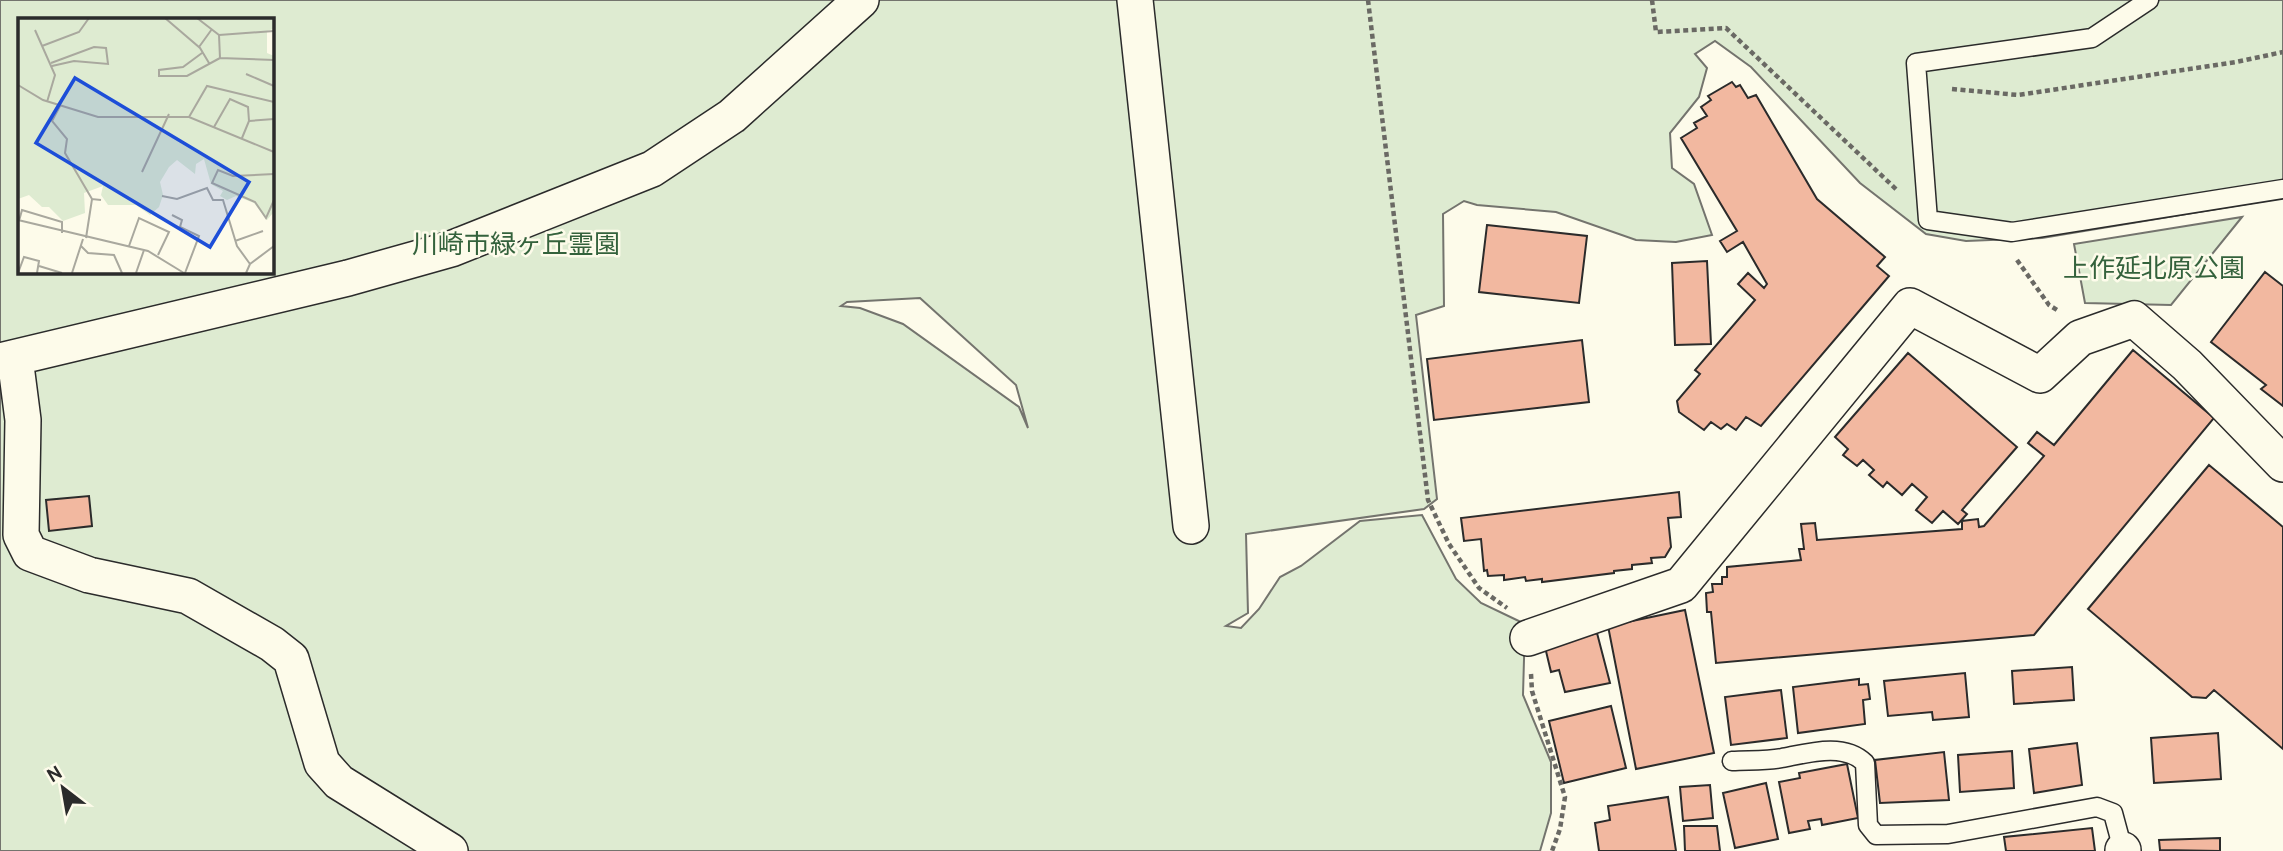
<svg xmlns="http://www.w3.org/2000/svg" width="2283" height="851" font-family="Cabin,'Noto Sans JP',sans-serif">
  <style>
    .green { fill: #deebd1; stroke: #74746e; stroke-width: 2; fill-rule: evenodd }
    .building { fill: #f2b8a0; stroke: #2b2b2b; stroke-width: 2 }
    .lines { fill: none; stroke-linecap: round; stroke-linejoin: round }
    .service-casing { stroke: #2b2b2b; stroke-width: 21 }
    .minor-casing { stroke: #2b2b2b; stroke-width: 38 }
    .path { stroke: #6a6964; stroke-width: 4.5; stroke-dasharray: 5 3.5; stroke-linecap: butt }
    .service { stroke: #fdfbea; stroke-width: 18 }
    .minor { stroke: #fdfbea; stroke-width: 35 }
    .labels { text-anchor: middle; dominant-baseline: central; stroke-width: 5; stroke-linejoin: round; paint-order: stroke }
    .park-label { font-size: 26px; fill: #34623c; stroke: #fdfbea }
    .inset-road { fill: none; stroke: #a9a89e; stroke-width: 2 }
    .view { fill: #1d4ed8; fill-opacity: 0.15; stroke: #1d4ed8; stroke-width: 3.5 }
    .inset-edge { fill: none; stroke: #2b2b2b; stroke-width: 3.5 }
  </style>
  <rect width="100%" height="100%" fill="#fdfbea"/>
  <!-- green -->
  <path class="green" d="M0,0h2283v198l-241,40 -76,3 -40,-7 -66,-51 -109,-116 -36,-26 -20,13 12,14 -8,29 -29,36 2,35 22,16 18,51 -36,7 -40,-2 -80,-28 -79,-7 -13,-4 -21,13 1,92 -28,9 21,184 -13,10 -178,25 2,79 -22,13 15,2 18,-19 21,-32 21,-11 59,-45 62,-6 34,64 25,24 44,21 -2,71 28,67v51l-11,38h-1540zM19,19h252v252h-252zM920,298l96,87 12,43 -9,-21 -116,-83 -43,-16 -19,-2 6,-4z
    M2242,217l-71,88 -86,-2 -11,-59z"/>
  <!-- building -->
  <path class="building" d="M1732,82l4,5 4,-2 8,13 8,-3 61,104 68,58 -8,9 12,10 -128,150 -15,-9 -10,13 -9,-6 -6,5 -10,-7 -7,8 -25,-18 -2,-11 23,-27 -5,-4 60,-70 -17,-16 10,-11 16,15 3,-4 -24,-42 -16,10 -7,-11 17,-10 -56,-93 16,-10 -3,-5 13,-7 -6,-9 10,-7 -3,-4z
    M1487,225l100,11 -8,67 -100,-11z
    M1707,261l4,83 -36,1 -3,-82z
    M2265,272l18,14v120l-22,-17 5,-4 -55,-43z
    M1582,340l7,62 -155,18 -7,-61z
    M2133,350l81,68 -180,217 -318,28 -5,-51h-4l-1,-19 7,-1 -1,-8h10v-7h5v-10l74,-7 -2,-11h5l-3,-25 14,-1 2,17 145,-11v-8l16,-2 1,8 5,-1 60,-70 -16,-13 9,-11 17,13z
    M1908,353l109,94 -55,63 5,4 -9,10 -15,-13 -11,12 -16,-13 11,-13 -15,-13 -10,11 -15,-13 -4,5 -14,-12 5,-5 -11,-10 -6,6 -14,-11 5,-6 -13,-12z
    M2209,465l74,62v222l-69,-59 -8,8 -14,-1 -104,-88z
    M1679,492l2,25 -13,1 3,29 -6,10 -14,1 1,5 -20,2v4l-18,2v2l-72,9v-3l-16,2 -1,-4 -21,3v-5l-16,1 -1,-6 -3,1 -3,-32 -17,2 -3,-23z
    M89,496l3,30 -43,5 -3,-31z
    M1685,610l29,143 -78,16 -28,-143z
    M1597,633l13,50 -45,9 -6,-22 -8,2 -6,-25z
    M2072,667l2,33 -60,4 -2,-33z
    M1965,673l4,44 -36,3 -1,-8 -44,4 -4,-35z
    M1859,679v6l9,-1 2,15 -7,1 2,24 -67,9 -5,-46z
    M1781,690l6,48 -56,7 -6,-48z
    M1611,706l15,62 -62,15 -15,-62z
    M2218,733l3,46 -67,4 -3,-45z
    M2077,743l5,42 -48,8 -5,-44z
    M2012,751l2,37 -54,4 -2,-37z
    M1944,752l5,48 -69,3 -5,-43z
    M1847,764l11,54 -36,7 -1,-6 -13,2 2,8 -21,4 -10,-51 21,-4 -1,-5z
    M1766,783l12,56 -43,9 -12,-55z
    M1710,785l3,33 -30,3 -3,-34z
    M1668,797l8,54h-77l-4,-28 15,-3 -2,-14z
    M1684,826h33l3,25h-35z
    M2092,828l3,23h-89l-2,-14z
    M2220,838v13l-60,-1 -1,-10z"/>
  <g class="lines">
    <defs>
      <path id="service" d="M2149,0l-57,38 -176,25 12,157 84,12 271,-43
        M1732,761c16,-1 34,0 50,-3 26,-5 62,-16 83,5l3,62 8,10 72,-1 149,-27 16,6 10,37"/>
      <path id="minor" d="M1135,0l56,526
        M15,358l8,62 -2,115 9,18 59,22 99,21 84,48 19,15 31,104 17,19 111,69
        M0,361l348,-83 103,-29 201,-80 80,-53 129,-116
        M1528,638l153,-53 229,-279 130,69 40,-37 54,-19 53,46 96,99
        M2123,850v1"/>
    </defs>
    <!-- service casing -->
    <use href="#service" class="service-casing"/>
    <!-- minor casing -->
    <use href="#minor" class="minor-casing"/>
    <!-- path -->
    <path class="path" d="M1368,0l60,500 21,44 30,44 28,20
      M1652,0l4,32 70,-4 172,163
      M1952,89l66,6 218,-33 47,-10
      M2017,260l32,45 8,5
      M1531,674l1,17 33,106 -5,32 -8,22"/>
    <!-- service -->
    <use href="#service" class="service"/>
    <!-- minor -->
    <use href="#minor" class="minor"/>
  </g>
  <g class="labels">
    <!-- park labels -->
    <g class="park-label">
      <text x="516" y="244">川崎市緑ヶ丘霊園</text>
      <text x="2154" y="268">上作延北原公園</text>
    </g>
  </g>
  <!-- overview -->
  <g transform="translate(18 18)">
    <rect width="256" height="256" fill="#fdfbea"/>
    <path d="M0,0h255v11l-6,2v22l7,3 -1,157 -6,7 -13,-17 -18,-7 -9,4 -7,-4 3,-5 -12,-7 -7,-25 -8,5 -1,10 -18,-14 -8,7 -9,15 3,13 -4,12 -9,8 -14,-10h-28l-7,-10 2,-9 -19,7 1,20 -22,8 -14,-14h-7l-13,-12 -11,4z" fill="#deebd1"/>
    <path class="inset-road" d="M147,0l35,30 9,15M179,0l22,17 1,23 54,2M17,12l20,45 -8,27M201,17l55,-4M24,28l37,-14 10,-14M181,29l13,-18M184,35l-19,14 -24,3v6h28l33,-18M33,45l43,-16 12,1 2,16 -34,-3 -22,5M228,56l28,12M0,67l25,15 55,17h91l85,35M42,88l-8,15 15,18 -2,14 27,46M171,99l18,-31 67,16M231,103l25,-2M196,109l16,-28 18,8 1,14 -7,17M124,154l27,-58M256,156l-41,2 -15,-6 -6,13 43,19 11,16 8,-18M144,178l15,3 30,-11 6,12h10l14,46 13,18 -4,9M154,197l10,5 -2,7 19,9 -14,37M0,202l130,31 36,22M1,203l3,-11 40,12v11M68,220l6,-39 9,1M217,223l28,-10M63,228l7,7 26,2 8,18M111,228l10,-28 30,14 -11,23M232,246l24,-18M21,248l23,7M0,255l6,-16 15,4 -2,12M54,255l11,-34M118,255l8,-23"/>
    <path class="view" d="M57,60l174,104 -39,65 -174,-104z"/>
    <rect width="256" height="256" class="inset-edge"/>
  </g>
  <!-- north arrow -->
  <g transform="translate(63 788) rotate(329)" stroke="#fdfbea" stroke-width="5" paint-order="stroke">
  <path d="M0-5L12 26L0 18L-12 26Z" fill="#2b2b2b"/>
  <text y="-10" font-size="19" font-weight="bold" text-anchor="middle" fill="#2b2b2b">N</text>
  </g>
</svg>
